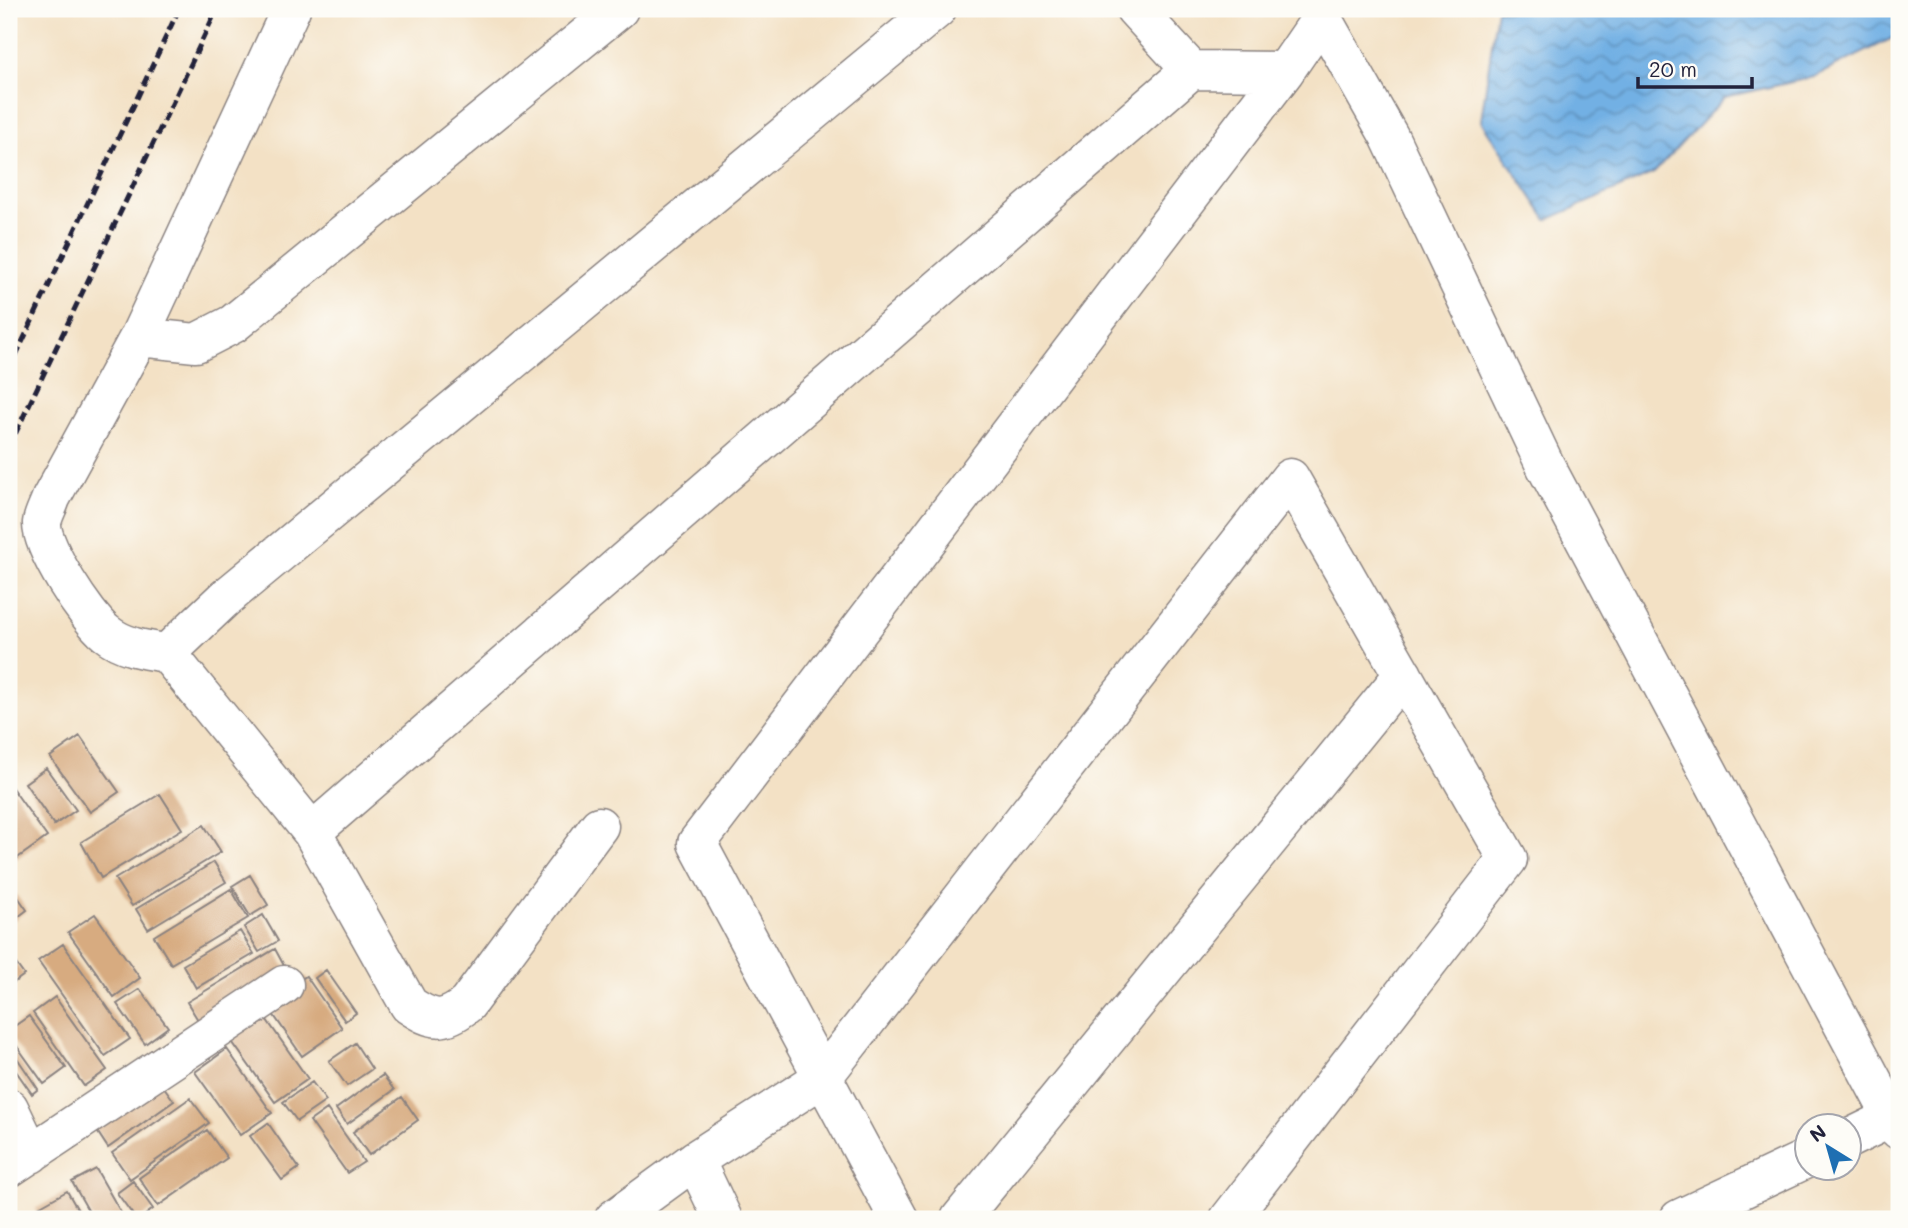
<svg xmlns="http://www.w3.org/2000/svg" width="1908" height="1228" font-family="Mali,sans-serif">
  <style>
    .water { fill: url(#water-waves); stroke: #4a6990; stroke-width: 2 }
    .building { fill: #d7ab80 }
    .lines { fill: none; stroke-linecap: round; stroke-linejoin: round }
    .minor-casing { stroke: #8a8280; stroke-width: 41 }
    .minor { stroke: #fff; stroke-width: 38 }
    .rail { stroke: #22223b; stroke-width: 5; stroke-dasharray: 10 5; stroke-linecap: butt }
  </style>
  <defs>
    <pattern id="water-waves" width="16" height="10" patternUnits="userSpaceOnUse" patternTransform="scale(1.75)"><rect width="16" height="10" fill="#72b0e4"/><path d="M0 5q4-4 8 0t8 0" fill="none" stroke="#5d8fba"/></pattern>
  </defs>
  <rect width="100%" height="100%" fill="#fdfcf7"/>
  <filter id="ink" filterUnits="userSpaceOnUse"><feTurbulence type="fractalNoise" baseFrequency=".0143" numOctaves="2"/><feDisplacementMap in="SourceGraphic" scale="14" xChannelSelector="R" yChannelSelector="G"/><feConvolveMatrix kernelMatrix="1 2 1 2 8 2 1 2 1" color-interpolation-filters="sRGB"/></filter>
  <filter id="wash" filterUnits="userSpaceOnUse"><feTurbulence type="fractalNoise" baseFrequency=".00686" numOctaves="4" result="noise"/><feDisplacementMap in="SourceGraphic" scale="28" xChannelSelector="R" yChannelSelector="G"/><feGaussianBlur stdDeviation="1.57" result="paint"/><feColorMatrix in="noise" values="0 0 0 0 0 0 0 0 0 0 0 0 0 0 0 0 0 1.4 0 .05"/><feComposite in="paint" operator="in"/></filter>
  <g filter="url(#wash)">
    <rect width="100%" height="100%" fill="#f3e1c5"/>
    <!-- water -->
    <path class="water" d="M1497,9h402v26l-85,42 -89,20 -71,76 -107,47 -66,-99z"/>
    <g id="blocks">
      <!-- building -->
      <path class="building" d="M80,736l39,56 -29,20 -40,-55z
        M46,768l30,42 -22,15 -29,-42z
        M10,785l37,52 -38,27v-78z
        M160,794l22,35 -81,49 -20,-36z
        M204,825l17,27 -89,54 -17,-27z
        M214,862l12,20 -78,47 -12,-20z
        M250,875l18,30 -18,11 -18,-30z
        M9,884l18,26 -18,14z
        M231,889l17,29 -77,46 -17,-28z
        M95,914l45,64 -26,19 -46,-65z
        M263,915l15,26 -19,11 -15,-25z
        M240,931l14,23 -58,34 -13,-23z
        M63,944l67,95 -25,17 -67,-95z
        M275,949l13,24 -87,52 -14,-23z
        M9,954l15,21 -15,11z
        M326,970l30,43 -11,8 -30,-43z
        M306,976l36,52 -40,28 -36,-52z
        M140,989l28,38 -23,17 -28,-40z
        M55,997l52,73 -23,16 -51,-73z
        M262,1013l46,66 -33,23 -47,-66z
        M29,1016l37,52 -22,16 -35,-49v-5z
        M355,1043l17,26 -25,17 -18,-25z
        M9,1046l29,43 -6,5 -23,-33z
        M227,1049l45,64 -32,22 -45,-63z
        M383,1075l11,15 -47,34 -11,-15z
        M156,1076l18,25 -66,47 -17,-26z
        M312,1082l14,19 -29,20 -14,-19z
        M402,1097l16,23 -49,35 -16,-23z
        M190,1098l19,25 -79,56 -18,-26z
        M327,1109l37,53 -17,11 -37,-52z
        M268,1123l31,45 -17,12 -32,-44z
        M207,1130l20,28 -69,48 -19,-28z
        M96,1169l28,49 -1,1h-30l-21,-37z
        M133,1181l20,28 -13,10h-4l-19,-26z
        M67,1191l16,28h-42l-6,-10z"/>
    </g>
  </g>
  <g filter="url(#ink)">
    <use href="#blocks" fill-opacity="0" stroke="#8a8280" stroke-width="2"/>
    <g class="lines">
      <defs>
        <path id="minor" d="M291,9l-152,328 -88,161c-2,7 -8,17 -9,25 -1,25 45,95 64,110 17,14 40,17 61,20l56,-53 714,-591
          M1135,9l56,61
          M1317,9l72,127 157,331 353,663
          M139,337l57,6 37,-19 386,-315
          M167,653l145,179 97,173c24,16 35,18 58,-1l132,-178
          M312,832l879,-762 94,1
          M9,1108l22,46
          M1848,1139l51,-25
          M695,1160l28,59
          M9,1168l275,-183
          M614,1219l81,-59 127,-82 468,-600 218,381 -279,360
          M899,1219l-202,-376 588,-772 37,-54
          M960,1219l443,-544
          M1679,1219l127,-60"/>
      </defs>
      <!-- minor casing -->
      <use href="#minor" class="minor-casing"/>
      <!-- minor -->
      <use href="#minor" class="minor"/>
      <!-- rail -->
      <path class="rail" d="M9,370l170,-361
        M9,447l208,-438"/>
    </g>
  </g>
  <!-- margin -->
  <rect width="1908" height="1228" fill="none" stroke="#fdfcf7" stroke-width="35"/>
  <!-- north arrow -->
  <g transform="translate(1828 1147) rotate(323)"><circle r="33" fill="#fdfcf7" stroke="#a5a5ac" stroke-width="2"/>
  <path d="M0-5L12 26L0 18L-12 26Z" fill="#1f6fb2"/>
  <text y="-10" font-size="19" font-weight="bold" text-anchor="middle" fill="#22223b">N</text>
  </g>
  <!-- scale -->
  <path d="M1638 77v10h114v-10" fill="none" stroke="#22223b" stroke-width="3.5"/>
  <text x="1649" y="77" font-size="21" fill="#22223b" stroke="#fdfcf7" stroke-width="5" paint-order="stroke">20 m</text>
</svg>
